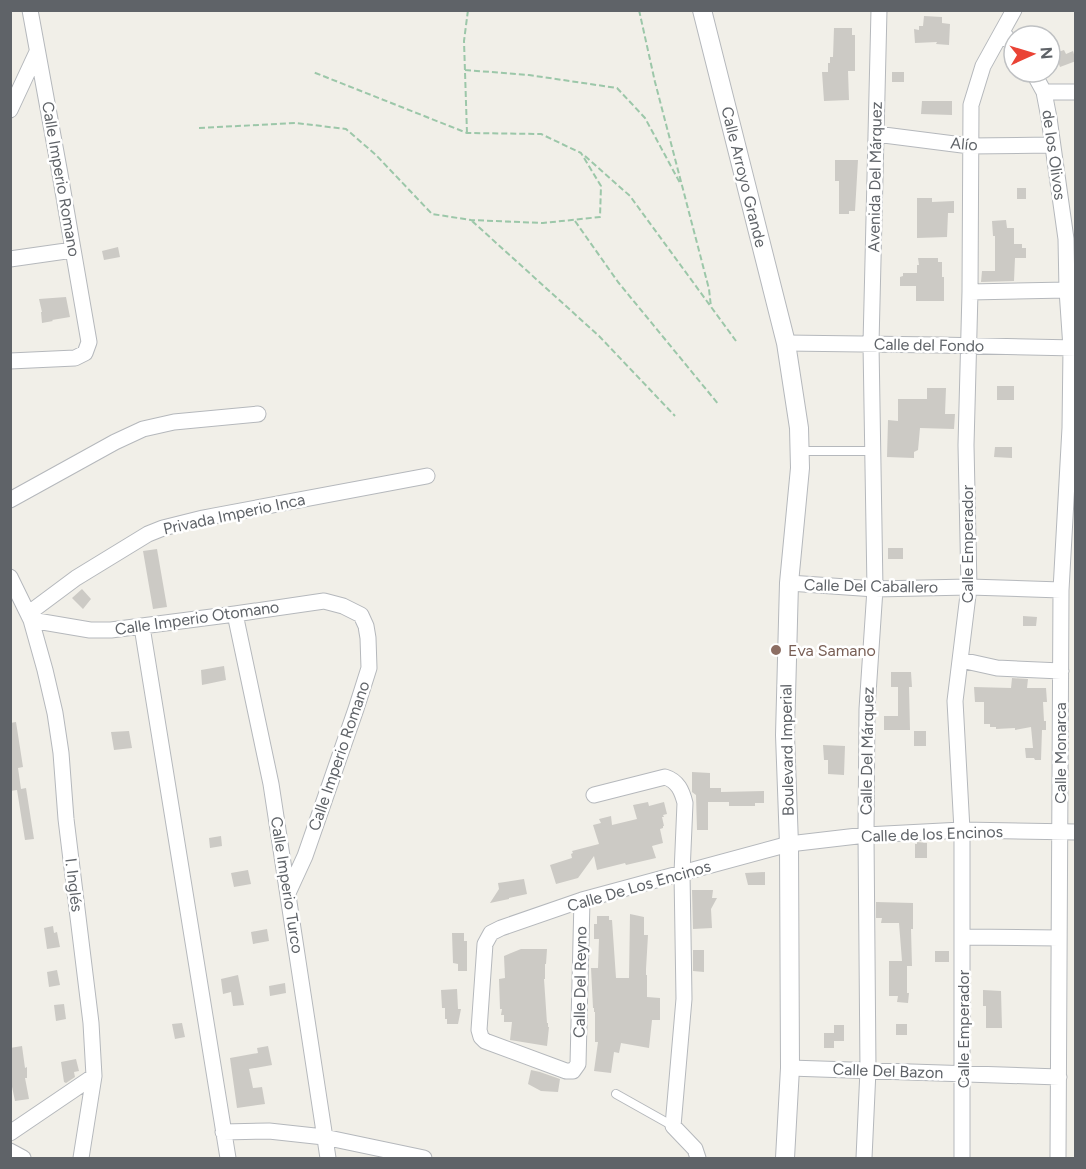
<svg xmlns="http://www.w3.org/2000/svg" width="1086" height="1169" font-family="Figtree,sans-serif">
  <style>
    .building { fill: #cccac5 }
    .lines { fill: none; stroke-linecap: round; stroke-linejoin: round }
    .service-casing { stroke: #b5b8bc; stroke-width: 10 }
    .minor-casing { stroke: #b5b8bc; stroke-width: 17 }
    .tertiary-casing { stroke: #b5b8bc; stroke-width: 20 }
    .path { stroke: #9cc7a9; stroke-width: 2; stroke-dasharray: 6 3; stroke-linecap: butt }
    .service { stroke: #fff; stroke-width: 8 }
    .minor { stroke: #fff; stroke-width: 15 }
    .tertiary { stroke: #fff; stroke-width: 18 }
    .education-dot { fill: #8d6e63; stroke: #fff; stroke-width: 2 }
    .labels { text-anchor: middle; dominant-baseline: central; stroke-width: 5; stroke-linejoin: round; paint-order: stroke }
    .street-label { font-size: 16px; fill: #5f6368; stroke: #fff }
    .education-label { font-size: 16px; fill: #785e54; stroke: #fff; text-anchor: start }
  </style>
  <rect width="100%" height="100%" fill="#f1efe8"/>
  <!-- building -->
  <path class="building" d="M924,16l18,1v6l8,1 -1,21 -13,-1 1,-2 -22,1 -1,-14 5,1v-4h4z
    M834,28h18v7h3v36h-7l1,29 -25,1 -2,-29h6v-9h2v-6h3z
    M1064,50l2,4 7,-3 3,10 -16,6 -5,-14z
    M892,72h12v10h-12z
    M922,101h30v14l-31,-1z
    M835,160h23l-3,51h-6v3h-10v-33h-4z
    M1017,188h9v11h-9z
    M917,198h15v4l22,-1v12h-6l-1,24 -30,1z
    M1006,220l1,8h7v16h8v4h4v10h-11l-1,23 -33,1 1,-11h13v-35h-2l-1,-15z
    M118,247l2,10 -16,3 -2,-9z
    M918,258h20v4h4v15h2v24h-28v-15h-16v-9l3,-1v-3h14v-8h2z
    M66,297l4,20 -18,3 1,1 -11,2 -1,-11h1l-3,-13z
    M997,386h17v14h-17z
    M927,388h19l-1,26h10l-1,15 -34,-1 -2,22 -4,2v6l-27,-1 1,-37 10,1v-22h29z
    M995,447h17v11l-18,-1z
    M888,548h15v11h-15z
    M157,549l10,58 -14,2 -10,-58z
    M82,589l9,10 -8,10 -11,-11z
    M1023,616l14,1 -1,9h-13z
    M224,666l2,14 -24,5 -1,-15z
    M891,672h20l1,15h-3l1,43h-26v-14h14v-29h-7z
    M1012,678l16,1 -1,9h19l1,14h-4l1,19h2v9h-4l-1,30h-6l-1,-2h-8l-1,-10h8l-2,-21 -16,3v-2l-19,1v-2h-6v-3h-6v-22h-9l-1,-15 37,1z
    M16,722l7,45 -5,1 3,21 5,-1 8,51 -9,1 -8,-50 -7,1v-30h2l-2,-6v-32z
    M129,731l3,17 -18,2 -3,-18z
    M914,731h12v15h-12z
    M823,745l22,1 -1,29 -16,-1v-14h-4z
    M692,772l18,1v15h11v4l43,-1v12h-9v3h-26v-4h-21v28h-11l-1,-35 -4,-3z
    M648,802l1,4 15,-4 3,12 -4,1 1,2h-2l2,9h-1v2l-3,1 3,14 -11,3 4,12 -30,7 -1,-2 -28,7 -3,-14 -16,22 -22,6 -6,-19 22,-7 -1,-4 2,-1 -1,-2 27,-7 -6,-19 8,-2 -2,-4 12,-3 1,9 25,-6 -4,-14z
    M221,836l1,10 -12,2 -1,-10z
    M917,842l10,1v15h-12v-14h2z
    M248,870l3,14 -17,3 -3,-14z
    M765,872v13h-17l-3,-12z
    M524,879l3,15 -18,4v1l-19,4 9,-14 -1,-6z
    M692,890h21l-1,8h5l-6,11 1,19 -19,1z
    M876,902l37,1v26h-2l1,37h-5v27h2l-1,10 -11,-1 1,-6h-9v-35h13l-3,-38h-18l1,-5h-6z
    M630,914l14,3v18h4l-2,34v6h1v22l13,1v22h-8l-3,28 -28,-5 -2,10 -5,-1 -3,21 -17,-2 4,-29h-3v-30h-1v-4h-1l-2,-40h7l1,-29h-5v-15h3v-8h12v4h3l4,58h13z
    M53,926l1,7 3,-1 3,15 -13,2 -3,-21z
    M267,929l2,12 -16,3 -2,-12z
    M452,933h12v8h3v30h-9v-7l-5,-1z
    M521,949h26l-1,15h-1v15h-1l3,44h1v4h1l-2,19 -37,-6 2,-18h-8v-7h-3l1,-6h-2l-1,-30 6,-1 -1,-22z
    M693,950h11v22l-11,-1z
    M935,951h14v11h-14z
    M57,970l3,15 -11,2 -2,-15z
    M238,975l6,30 -11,1 -2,-14 -8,2 -2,-15z
    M285,983l1,10 -16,3 -1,-10z
    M457,989l1,20h3l-3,15h-11v-5h-2v-11h-3l-1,-18z
    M983,990l18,1 1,37h-16v-22h-3z
    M64,1004l2,15 -10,2 -2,-16z
    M182,1023l3,14 -10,2 -3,-15z
    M896,1024h11v11h-11z
    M834,1025h10v16h-10v7h-10v-15h10z
    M22,1046l3,22 2,-1v11h-2l4,21 -14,2 -5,-24v-29z
    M268,1046l4,19 -23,4 4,19 9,-1 3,17 -28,4 -7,-50 28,-5 -1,-5z
    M76,1059l3,12 -5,1 1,5 -9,6 -2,-1 -3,-20z
    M531,1070l9,2 20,7 -2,13 -17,-1 -13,-7z"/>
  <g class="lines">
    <defs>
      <path id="service" d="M800,451h72
        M616,1094l57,32"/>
      <path id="minor" d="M1002,32l12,14
        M1033,72l11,20 5,26 17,121 1,51 4,58 -1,80 -9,162 -3,568
        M1044,92h32
        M10,110l27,-58
        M876,134l94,12 82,-1
        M10,259l63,-9
        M970,292l97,-2
        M786,343l152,2 138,3
        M10,361l65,-3 10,-5 4,-11 -29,-168 -30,-164
        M10,500l105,-58 28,-13 31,-7 84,-8
        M10,577l21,43 14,50 10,43 6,40 5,66 25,204 3,53 -13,82
        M789,583l86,6 94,-2 92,3
        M29,613l47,-35 72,-44 15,-6 40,-10 224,-42
        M235,614l36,170 57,374
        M31,620l59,10h21l124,-16 89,-13 19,5 18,9 5,11 2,12 1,30 -13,41 -51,147 -17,37
        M142,627l86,531
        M961,660l36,8 64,3
        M594,795l71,-18c13,4 17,14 20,26l-3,70 2,126 -11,127 22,23 3,9
        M582,900l-4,164 -5,7h-7l-81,-30 -4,-4 -2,-7 6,-86 6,-11 10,-5 81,-28 207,-56 77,-9 96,-5 114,2
        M963,937l96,1
        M790,1068l269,9
        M223,1132l46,-1 55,6 100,21
        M10,1133l84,-57
        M10,1151l13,7
        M864,1158l4,-88 -2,-235 1,-126 8,-120 -4,-245 8,-334
        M962,1158v-328l-7,-129 14,-114 -3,-142 4,-153 1,-187 12,-39 31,-56"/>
      <path id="tertiary" d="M702,10l84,333 13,85 1,40 -11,115 -4,152 4,109 1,224 -5,90"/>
    </defs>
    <!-- service casing -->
    <use href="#service" class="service-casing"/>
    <!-- minor casing -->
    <use href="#minor" class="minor-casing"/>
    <!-- tertiary casing -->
    <use href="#tertiary" class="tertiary-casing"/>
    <!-- path -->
    <path class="path" d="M639,10l16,72 54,207 2,18
      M465,70l64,5 88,13 28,30 35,65
      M199,128l97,-5 50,6 30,26 56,59 39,6 72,3 57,-6 1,-31 -20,-33 -40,-19 -74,-1 -154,-61
      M467,133l-3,-92 4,-31
      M585,156l45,40 106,145
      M472,221l127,115 76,80
      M575,221l43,61 101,123"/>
    <!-- service -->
    <use href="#service" class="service"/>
    <!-- minor -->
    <use href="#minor" class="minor"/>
    <!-- tertiary -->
    <use href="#tertiary" class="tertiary"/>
  </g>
  <!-- markers -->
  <circle class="education-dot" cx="776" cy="650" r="6"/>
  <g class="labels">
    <!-- street labels -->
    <g class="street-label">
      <text transform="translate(964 144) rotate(5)">Alío</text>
      <text transform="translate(1054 155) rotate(82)">de los Olivos</text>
      <text transform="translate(744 177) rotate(76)">Calle Arroyo Grande</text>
      <text transform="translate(875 177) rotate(-89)">Avenida Del Márquez</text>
      <text transform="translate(61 179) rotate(80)">Calle Imperio Romano</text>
      <text transform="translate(929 345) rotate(1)">Calle del Fondo</text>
      <text transform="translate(234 514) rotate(-12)">Privada Imperio Inca</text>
      <text transform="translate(967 544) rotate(-90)">Calle Emperador</text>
      <text transform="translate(871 586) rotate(1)">Calle Del Caballero</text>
      <text transform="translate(197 618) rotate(-8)">Calle Imperio Otomano</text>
      <text transform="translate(787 750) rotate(-91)">Boulevard Imperial</text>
      <text transform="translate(867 751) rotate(-89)">Calle Del Márquez</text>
      <text transform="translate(1060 753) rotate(-90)">Calle Monarca</text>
      <text transform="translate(339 756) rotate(-71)">Calle Imperio Romano</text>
      <text transform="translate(932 834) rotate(-2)">Calle de los Encinos</text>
      <text transform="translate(74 885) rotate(83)">I. Inglés</text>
      <text transform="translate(287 885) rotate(81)">Calle Imperio Turco</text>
      <text transform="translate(639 886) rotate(-16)">Calle De Los Encinos</text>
      <text transform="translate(580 982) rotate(-89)">Calle Del Reyno</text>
      <text transform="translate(963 1029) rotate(-90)">Calle Emperador</text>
      <text transform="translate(888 1071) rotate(2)">Calle Del Bazon</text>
    </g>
    <!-- education labels -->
    <g class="education-label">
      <text x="788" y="650">Eva Samano</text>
    </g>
  </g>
  <!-- border -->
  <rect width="1086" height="1169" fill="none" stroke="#5f6368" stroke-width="24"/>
  <!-- north arrow -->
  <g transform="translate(1032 54) rotate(86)"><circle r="28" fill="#ffffff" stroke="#bfc1c3" stroke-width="1.5"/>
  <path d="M0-4.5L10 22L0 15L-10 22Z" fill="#ea4335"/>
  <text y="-9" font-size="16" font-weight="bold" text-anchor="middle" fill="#5f6368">N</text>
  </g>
</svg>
